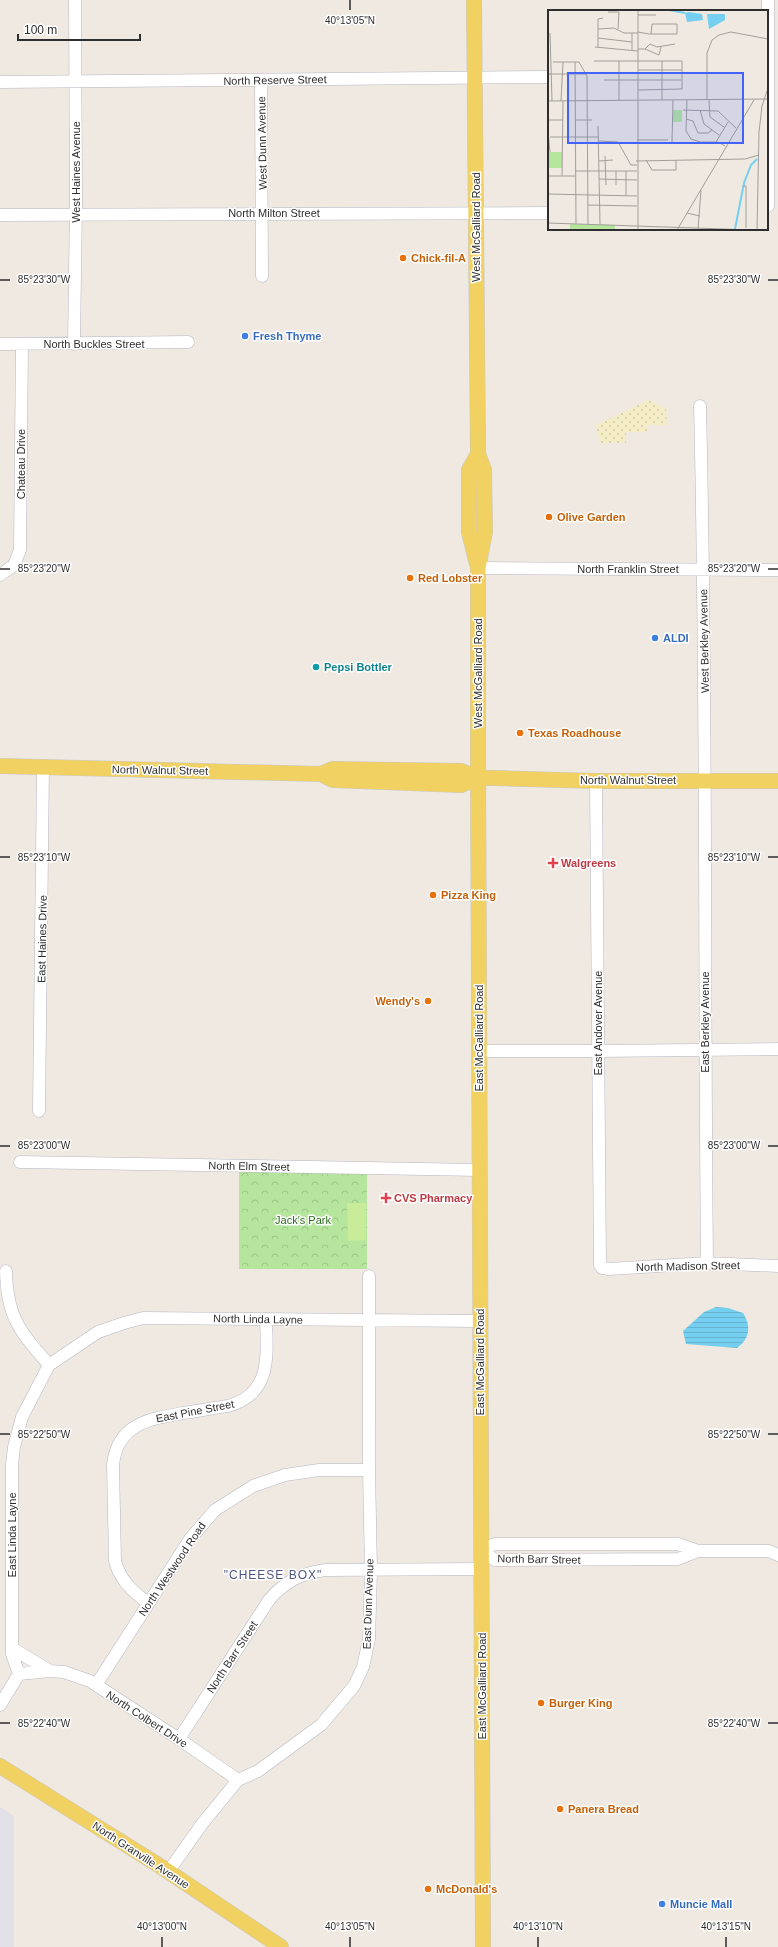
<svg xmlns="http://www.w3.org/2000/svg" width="778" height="1947" font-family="Helvetica,sans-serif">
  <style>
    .industrial { fill: #e3e1e8 }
    .sand { fill: url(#sand-dots) }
    .park { fill: url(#park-crowns) }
    .pitch { fill: #c9ec9a }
    .water { fill: url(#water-rules) }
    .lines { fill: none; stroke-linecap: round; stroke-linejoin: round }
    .minor-casing { stroke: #b4b7c1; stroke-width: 13 }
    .major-casing { stroke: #c9c9c9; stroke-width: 16 }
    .minor { stroke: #fff; stroke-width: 12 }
    .major { stroke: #f2d163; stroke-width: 15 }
    .ticks { fill: none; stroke: #2e2e2e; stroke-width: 1.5 }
    .food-dot { fill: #e8710a; stroke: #fff; stroke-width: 1.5 }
    .shop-dot { fill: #3f7fe0; stroke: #fff; stroke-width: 1.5 }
    .culture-dot { fill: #0f9aa8; stroke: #fff; stroke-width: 1.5 }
    .health-dot { fill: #e0444e; stroke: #fff; stroke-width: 1.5 }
    .labels { text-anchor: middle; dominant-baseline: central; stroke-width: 3; stroke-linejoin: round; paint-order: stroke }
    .street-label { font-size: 11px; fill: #2e2e2e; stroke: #fff }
    .food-label { font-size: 11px; font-weight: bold; fill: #c56008; stroke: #fff; text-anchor: start }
    .shop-label { font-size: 11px; font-weight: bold; fill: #366cbe; stroke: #fff; text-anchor: start }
    .culture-label { font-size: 11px; font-weight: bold; fill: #0d838f; stroke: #fff; text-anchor: start }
    .health-label { font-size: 11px; font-weight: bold; fill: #be3a42; stroke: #fff; text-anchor: start }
    .park-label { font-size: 11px; fill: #2c6e1b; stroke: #fff }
    .neighbourhood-label { font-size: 12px; letter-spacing: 1px; fill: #4d5680; stroke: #fff }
    .inset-river { fill: none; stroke: #75cff0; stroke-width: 2 }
    .inset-road { fill: none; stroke: #a29e99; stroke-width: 1 }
    .view { fill: #4264fb; fill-opacity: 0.15; stroke: #4264fb; stroke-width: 2 }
    .inset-edge { fill: none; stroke: #2e2e2e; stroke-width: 2 }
    .ticks-label { font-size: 10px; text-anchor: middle; fill: #2e2e2e; stroke: #fff; stroke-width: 3; stroke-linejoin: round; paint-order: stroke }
  </style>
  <defs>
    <pattern id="sand-dots" width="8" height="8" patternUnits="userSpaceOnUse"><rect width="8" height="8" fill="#f3ecc5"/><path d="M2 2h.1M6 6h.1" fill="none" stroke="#d1cbaa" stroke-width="1.8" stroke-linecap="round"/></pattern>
    <pattern id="park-crowns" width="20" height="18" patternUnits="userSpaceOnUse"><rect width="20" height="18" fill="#b6e59e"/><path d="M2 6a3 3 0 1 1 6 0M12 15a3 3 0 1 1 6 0" fill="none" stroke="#9dc588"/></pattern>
    <pattern id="water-rules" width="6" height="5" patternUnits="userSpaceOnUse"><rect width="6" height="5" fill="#75cff0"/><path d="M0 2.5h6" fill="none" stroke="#66b2ce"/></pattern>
  </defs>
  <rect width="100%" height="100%" fill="#efe9e1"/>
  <!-- industrial -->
  <path class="industrial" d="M0,1807l14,9v131h-14z"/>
  <!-- sand -->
  <path class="sand" d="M649,400l17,9 1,16h-19v7h-22v11h-26l-4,-18z"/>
  <!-- park -->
  <path class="park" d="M239,1171l128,1v97h-128z"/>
  <!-- pitch -->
  <path class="pitch" d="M347,1203h19v37l-18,1z"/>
  <!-- water -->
  <path class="water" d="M716,1307l12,1 15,5c9,14 6,26 -6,35l-51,-4 -3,-13 21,-19z"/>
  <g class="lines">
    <defs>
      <path id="minor" d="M261,81l1,195
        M0,82l549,-5
        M768,206v-206
        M0,215l549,-2
        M0,344l188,-2
        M74,344l2,-141 -1,-203
        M700,406c7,286 4,572 7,857
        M478,568l300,2
        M0,575l14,-10 6,-15 2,-205
        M596,781l4,484 2,3 7,1 98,-6 71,3
        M479,1051h119l180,-2
        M39,1111l4,-344
        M20,1162l459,8
        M6,1271c1,47 14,60 43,94
        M481,1550l14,-6h183l20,7h71l9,4
        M481,1550l14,10 183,-1 20,-8
        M148,1603c-16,-12 -28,-23 -33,-42l-2,-96c4,-41 36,-46 70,-52 15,-2 30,-5 45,-7 44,-12 39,-50 38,-87
        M12,1648l38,23 14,1 26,9 89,58 59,41
        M19,1674l31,-3
        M96,1685l94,-146 25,-29 38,-24 32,-11 34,-5h50
        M0,1705l19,-31 -7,-20v-189l2,-18 8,-30 27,-52 49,-33 26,-9 19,-5 337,3
        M179,1739l90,-139c16,-19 33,-27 57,-30l155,-1
        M168,1872l34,-48 36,-44 20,-9 63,-46 33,-39 9,-19 6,-28 2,-68 -2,-101v-194"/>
      <path id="major" d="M474,0l4,454 6,16 1,62 -7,36v192l5,1187
        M477,564l-8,-32v-62l9,-16
        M0,766l321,8 12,-5 128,2 17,7h17l101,3h182
        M321,774l12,6 128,5 17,-7
        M0,1766l160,100 121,81"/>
    </defs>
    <!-- minor casing -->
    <use href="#minor" class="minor-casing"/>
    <!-- major casing -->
    <use href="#major" class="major-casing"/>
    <!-- minor -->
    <use href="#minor" class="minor"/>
    <!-- major -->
    <use href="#major" class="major"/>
  </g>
  <!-- ticks -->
  <path class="ticks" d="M350,0v10M0,280h10M768,280h10M0,569h10M768,569h10M0,857h10M768,857h10M0,1146h10M768,1146h10M0,1434h10M768,1434h10M0,1723h10M768,1723h10M162,1937v10M350,1937v10M538,1937v10M726,1937v10"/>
  <!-- markers -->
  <g class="food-dot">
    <circle cx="403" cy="258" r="4"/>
    <circle cx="549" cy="517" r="4"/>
    <circle cx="410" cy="578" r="4"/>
    <circle cx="520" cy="733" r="4"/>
    <circle cx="433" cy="895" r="4"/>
    <circle cx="428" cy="1001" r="4"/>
    <circle cx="541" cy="1703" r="4"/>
    <circle cx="560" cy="1809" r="4"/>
    <circle cx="428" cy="1889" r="4"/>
  </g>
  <g class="shop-dot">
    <circle cx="245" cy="336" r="4"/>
    <circle cx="655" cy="638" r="4"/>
    <circle cx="662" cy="1904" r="4"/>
  </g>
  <circle class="culture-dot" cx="316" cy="667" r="4"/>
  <g class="health-dot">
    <path d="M551 857h4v4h4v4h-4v4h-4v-4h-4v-4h4z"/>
    <path d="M384 1192h4v4h4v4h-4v4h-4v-4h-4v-4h4z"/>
  </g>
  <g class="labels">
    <!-- street labels -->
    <g class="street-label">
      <text transform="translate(275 80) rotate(-1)">North Reserve Street</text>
      <text transform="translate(262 143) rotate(-91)">West Dunn Avenue</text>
      <text transform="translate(76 172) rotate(-90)">West Haines Avenue</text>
      <text x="274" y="213">North Milton Street</text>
      <text transform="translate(476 227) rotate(-90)">West McGalliard Road</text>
      <text x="94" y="344">North Buckles Street</text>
      <text transform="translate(21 464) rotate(-90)">Chateau Drive</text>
      <text x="628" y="569">North Franklin Street</text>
      <text transform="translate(704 641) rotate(-91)">West Berkley Avenue</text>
      <text transform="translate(478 673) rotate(-90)">West McGalliard Road</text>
      <text transform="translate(160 770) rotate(1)">North Walnut Street</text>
      <text x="628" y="780">North Walnut Street</text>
      <text transform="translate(42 939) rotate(-89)">East Haines Drive</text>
      <text transform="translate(705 1022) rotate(-90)">East Berkley Avenue</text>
      <text transform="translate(598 1023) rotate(-90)">East Andover Avenue</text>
      <text transform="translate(479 1038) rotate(-90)">East McGalliard Road</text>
      <text transform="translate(249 1166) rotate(1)">North Elm Street</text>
      <text transform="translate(688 1266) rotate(-1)">North Madison Street</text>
      <text transform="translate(258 1319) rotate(1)">North Linda Layne</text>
      <text transform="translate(480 1362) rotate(-90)">East McGalliard Road</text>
      <text transform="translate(195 1411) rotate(-11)">East Pine Street</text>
      <text transform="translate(12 1535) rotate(-90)">East Linda Layne</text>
      <text transform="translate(539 1559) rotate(1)">North Barr Street</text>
      <text transform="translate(172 1569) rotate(-56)">North Westwood Road</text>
      <text transform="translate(368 1604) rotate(-88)">East Dunn Avenue</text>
      <text transform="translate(232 1657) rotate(-57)">North Barr Street</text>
      <text transform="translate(482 1686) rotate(-90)">East McGalliard Road</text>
      <text transform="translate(147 1719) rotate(33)">North Colbert Drive</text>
      <text transform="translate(141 1855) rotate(33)">North Granville Avenue</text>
    </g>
    <!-- food labels -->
    <g class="food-label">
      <text x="411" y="258">Chick-fil-A</text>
      <text x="557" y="517">Olive Garden</text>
      <text x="418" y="578">Red Lobster</text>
      <text x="528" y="733">Texas Roadhouse</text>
      <text x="441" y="895">Pizza King</text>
      <text x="420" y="1001" text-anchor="end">Wendy's</text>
      <text x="549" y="1703">Burger King</text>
      <text x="568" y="1809">Panera Bread</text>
      <text x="436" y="1889">McDonald's</text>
    </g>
    <!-- shop labels -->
    <g class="shop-label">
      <text x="253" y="336">Fresh Thyme</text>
      <text x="663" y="638">ALDI</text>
      <text x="670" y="1904">Muncie Mall</text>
    </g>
    <!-- culture labels -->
    <g class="culture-label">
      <text x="324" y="667">Pepsi Bottler</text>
    </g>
    <!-- health labels -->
    <g class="health-label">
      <text x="561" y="863">Walgreens</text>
      <text x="394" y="1198">CVS Pharmacy</text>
    </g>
    <!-- park labels -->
    <g class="park-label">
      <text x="303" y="1220">Jack's Park</text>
    </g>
    <!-- neighbourhood labels -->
    <g class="neighbourhood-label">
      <text x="273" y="1575">"CHEESE BOX"</text>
    </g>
  </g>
  <!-- overview -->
  <g transform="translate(548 10)">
    <rect width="220" height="220" fill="#efe9e1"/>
    <path d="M125,100h9v12h-9zM1,142h13v16h-13zM22,214l45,1v5h-45z" fill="#b6e59e"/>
    <path d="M141,2l13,2 1,6 -16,2 -2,-9zM159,4h18v6l-16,9z" fill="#75cff0"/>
    <path class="inset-river" d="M121,0l16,3M187,219l9,-46 7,-18 6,-6"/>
    <path class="inset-road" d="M60,2h11l-1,17M90,5h18M50,19l16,-1 10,5h14M90,22l11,2h28v-10h-25l-1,10M2,23l2,68M50,28l34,4M47,37l43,4M50,37v-28l5,-1M90,39h7l5,-5 7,3 18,-3M97,39l14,6 2,-8M84,41v-18M46,51h88v28l-44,1M114,51v39M5,52h26l8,14 1,148M27,52l1,162M90,60h44M0,64h38M56,70h77M71,90v-39M139,90l-1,31 5,8M159,90v-47l5,-13 7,-5 12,-3 37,7M161,90l1,17 14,10M0,91l220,-2M13,91l2,-39M135,100l35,1 18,17M152,100l4,14 15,11M138,109l7,2 5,12h10l4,-3M0,110h15M27,110h17M50,116l2,98M0,122l2,20M2,127h49M143,129l9,3h18l7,4M89,130h31M51,131l19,1 13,23h6M124,132l1,-42M168,132l12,-20M57,146l1,29M98,150l6,10h24v-10M51,151l14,-1M88,151l109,-2 14,-4M27,161h62M0,166h27M14,166l1,-75M51,169l38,1M68,175v-14M195,176h3v42M0,184l89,2M78,185v-24M40,195l49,1M139,203l13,3M0,213l205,7M90,220v-220M129,220l77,-130M150,220l3,-40M209,220l2,-98 3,-26 6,-18"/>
    <path class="view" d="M20,63h175v70h-175z"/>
    <rect width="220" height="220" class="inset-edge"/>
  </g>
  <g class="ticks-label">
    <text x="350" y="24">40°13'05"N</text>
    <text x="734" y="283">85°23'30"W</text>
    <text x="44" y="283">85°23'30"W</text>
    <text x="44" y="572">85°23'20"W</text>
    <text x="734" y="572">85°23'20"W</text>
    <text x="44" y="861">85°23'10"W</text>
    <text x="734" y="861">85°23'10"W</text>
    <text x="734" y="1149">85°23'00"W</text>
    <text x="44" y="1149">85°23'00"W</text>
    <text x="734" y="1438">85°22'50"W</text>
    <text x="44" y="1438">85°22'50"W</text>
    <text x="734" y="1727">85°22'40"W</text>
    <text x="44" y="1727">85°22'40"W</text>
    <text x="162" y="1930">40°13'00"N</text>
    <text x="350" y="1930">40°13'05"N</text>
    <text x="538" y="1930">40°13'10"N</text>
    <text x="726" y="1930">40°13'15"N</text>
  </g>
  <!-- scale -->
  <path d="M18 34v6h122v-6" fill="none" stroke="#2e2e2e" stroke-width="2"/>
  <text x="24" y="34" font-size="12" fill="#2e2e2e" stroke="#ffffff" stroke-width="3" paint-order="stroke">100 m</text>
</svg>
